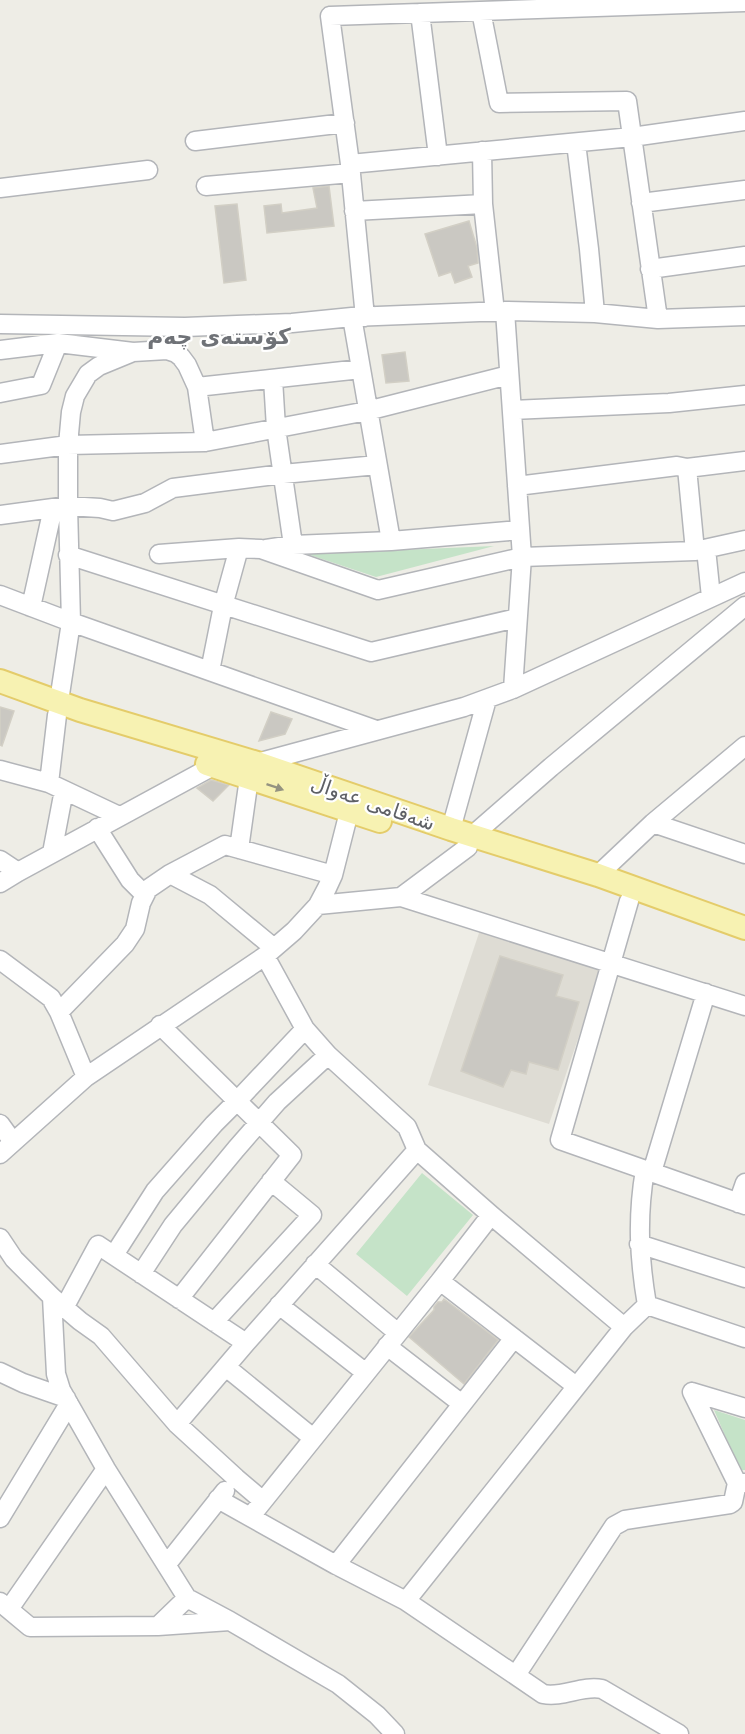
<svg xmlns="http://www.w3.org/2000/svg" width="745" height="1734" font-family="'DejaVu Sans','Noto Naskh Arabic',sans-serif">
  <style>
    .education { fill: #dedcd4 }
    .green { fill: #c5e3c8 }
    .building { fill: #cac8c2; stroke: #d2cfc5; stroke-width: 1.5 }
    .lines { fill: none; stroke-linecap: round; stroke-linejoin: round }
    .minor-casing { stroke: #b3b5b9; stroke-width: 21 }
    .major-casing { stroke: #e4cc6a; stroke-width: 26 }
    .minor { stroke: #fff; stroke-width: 18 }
    .major { stroke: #f7f2b2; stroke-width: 22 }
    .oneway { fill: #949380 }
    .labels { text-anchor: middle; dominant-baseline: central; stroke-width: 4.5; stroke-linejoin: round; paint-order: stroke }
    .street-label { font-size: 20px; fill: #5e6065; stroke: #fff }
    .quarter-label { font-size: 22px; font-weight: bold; fill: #6f7277; stroke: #fff }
  </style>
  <rect width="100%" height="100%" fill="#eeede6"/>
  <!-- education -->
  <path class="education" d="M480,930l121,41 -52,153 -121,-39z"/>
  <!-- green -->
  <path class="green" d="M494,546l-118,31 -69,-23z
    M422,1173l51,42 -66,81 -51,-42z
    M714,1410l31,10v50h-5z"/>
  <!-- building -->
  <path class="building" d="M329,186l5,40 -67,7 -3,-27 17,-2 1,9 35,-5 -4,-20z
    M237,204l9,76 -22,3 -9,-77z
    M469,221l8,27 1,15 -10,3 4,11 -17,6 -4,-11 -12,4 -14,-42z
    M405,352l4,29 -23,2 -4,-28z
    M0,707l14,4 -12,35 -2,-1z
    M271,712l21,7 -7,15 -26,7z
    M211,780l18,5 -16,16 -16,-13z
    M500,956l63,19 -7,21 23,6 -21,68 -29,-8 -3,12 -15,-4 -8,17 -42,-16z
    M444,1299l54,41 -34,44 -55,-47 25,-27v-3l4,-5h4z"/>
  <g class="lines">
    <defs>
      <path id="minor" d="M481,11l18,92 128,-2 31,218
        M420,13l18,143
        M195,141l150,-18
        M576,143l13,106 6,64
        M482,151l1,53 12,108
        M350,164l282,-27 113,-16
        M206,186l145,-13
        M0,188l148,-18
        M641,203l104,-13
        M354,211l129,-7
        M650,269l95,-13
        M505,311l17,246 -9,132
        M352,317l39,224
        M365,317l-15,-153 -20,-148 415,-14
        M0,324l185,3 107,-4 60,-6 153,-6 90,2 63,6 87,-3
        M0,350l58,-7 75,9 34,-2 9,3 5,4 6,8 10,22 8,55
        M273,379l3,49 17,117
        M197,387l164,-18
        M0,393l41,-8 17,-42
        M512,410l157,-7 76,-8
        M0,454l68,-9 137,-3 162,-31 142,-36
        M687,468l8,83
        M517,486l160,-20 10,2 58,-7
        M0,515l68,-9 32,2 13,3 32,-8 28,-15 110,-14 94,-9
        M266,549l27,-4 98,-4 129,-11
        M706,549l5,48
        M159,554l80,-6 22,1 117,41 144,-33 173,-6 50,-11
        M68,555l303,97 146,-34
        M0,595l71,27 305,108
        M31,607l22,-99
        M210,671l13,-65 16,-58
        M59,701l12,-79 -3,-116v-61l3,-33 4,-16 13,-22 11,-8 34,-14
        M257,763l207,-56 49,-18 232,-107
        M0,770l49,13 70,33
        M49,783l8,-68
        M653,823l92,31
        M97,828l33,52 15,15
        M451,829l36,-130
        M473,835l78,-68 194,-161
        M239,849l10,-71
        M52,853l12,-63
        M0,860l18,12
        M170,874l40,21 64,53
        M598,875l55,-52 92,-77
        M0,883l18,-11 195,-106 8,-6
        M401,897l67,-50
        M629,901l-69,239 185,65
        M318,905l83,-8 344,109
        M265,956l40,73 23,26 79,72 10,23 74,65 133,112
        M0,960l51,38 8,14 27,65
        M59,1012l66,-68 10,-15 6,-26 7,-14 22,-15 55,-29 108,30
        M160,1025l132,130 -113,144
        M0,1124l13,18
        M0,1154l86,-77 179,-121 29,-25 24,-26 9,-17 6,-13 16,-63
        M645,1170c-8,47 -6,88 2,135
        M652,1172l54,-179
        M738,1203l7,-20
        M0,1238l14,21 38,38 28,24 21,15 76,88 59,54 27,23
        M639,1244l106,34
        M114,1255l41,-64 59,-67 23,-23 68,-72
        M315,1264l83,69
        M141,1274l32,-49 63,-76 41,-47 51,-47
        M440,1281l136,105
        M52,1297l4,77 5,16 45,79 81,129 43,23 108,63 39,31 18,19
        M279,1305l87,68
        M647,1305l98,33
        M64,1308l34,-63 148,98
        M214,1322l98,-107 -41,-34
        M387,1346l75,58
        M226,1367l87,71
        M0,1372l23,11 43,15
        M692,1392l45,91h8
        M692,1392l53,16
        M177,1424l69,-81 171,-193
        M218,1499l118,66 70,36 137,93c20,4 39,-9 59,-5l77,45
        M251,1516l189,-235 51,-66
        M0,1518l69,-114
        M167,1564l58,-73
        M336,1565l178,-227
        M406,1601l218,-274 23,-22
        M0,1602l30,25 128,-1 72,-5
        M9,1609l97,-140
        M158,1626l29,-28
        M516,1675l98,-149 11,-6 105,-16 3,-2 4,-19"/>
      <path id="major" d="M0,681l80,29 177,53 194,66 147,46 147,53
        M207,764l173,57"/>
    </defs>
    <!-- minor casing -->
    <use href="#minor" class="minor-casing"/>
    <!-- major casing -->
    <use href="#major" class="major-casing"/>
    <!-- minor -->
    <use href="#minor" class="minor"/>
    <!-- major -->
    <use href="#major" class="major"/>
  </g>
  <!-- one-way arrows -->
  <defs><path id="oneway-solid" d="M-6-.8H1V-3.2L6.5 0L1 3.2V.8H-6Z" transform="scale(1.5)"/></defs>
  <use class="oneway" href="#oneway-solid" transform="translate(275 787) rotate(19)"/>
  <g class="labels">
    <!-- street labels -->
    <g class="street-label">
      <text transform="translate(373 803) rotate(19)">شەقامی عەواڵ</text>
    </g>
    <!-- quarter labels -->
    <g class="quarter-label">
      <text x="219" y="336">کۆستەی چەم</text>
    </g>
  </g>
</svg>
